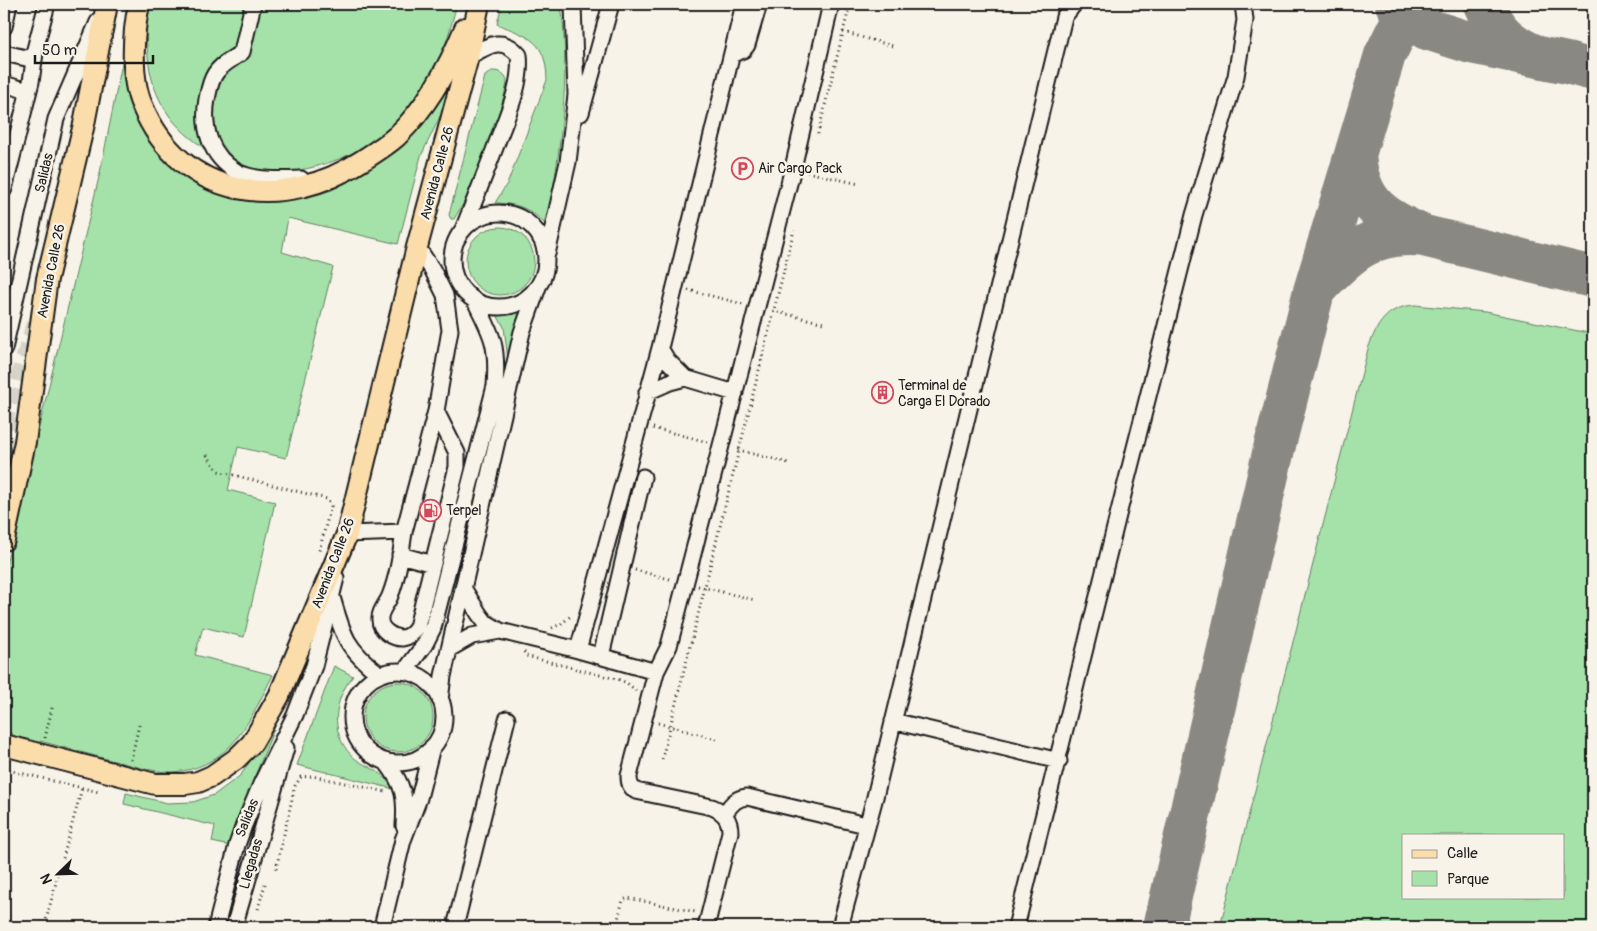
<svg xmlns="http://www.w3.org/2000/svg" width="1597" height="931" font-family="Pangolin,sans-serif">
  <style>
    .green { fill: #a5e2a9; stroke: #607f62; fill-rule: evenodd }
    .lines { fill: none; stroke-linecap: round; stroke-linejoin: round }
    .taxiway { stroke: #8a8882; stroke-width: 42 }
    .minor-tunnel { stroke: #d6d3c9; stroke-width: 15; stroke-dasharray: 15 8; stroke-linecap: butt }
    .minor-casing { stroke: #1c1c1c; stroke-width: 19 }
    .major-casing { stroke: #1c1c1c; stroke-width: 24 }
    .path { stroke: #1c1c1c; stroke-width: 3; stroke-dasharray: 1 4; stroke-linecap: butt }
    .minor { stroke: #f7f3e8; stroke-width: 15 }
    .major { stroke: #fbddab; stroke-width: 20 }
    .labels { text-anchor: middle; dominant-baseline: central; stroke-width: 5; stroke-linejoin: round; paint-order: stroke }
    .poi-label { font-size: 14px; fill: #1c1c1c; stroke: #f7f3e8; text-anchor: start }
    .street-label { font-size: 14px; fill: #1c1c1c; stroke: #f7f3e8 }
  </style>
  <rect width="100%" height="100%" fill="#f7f3e8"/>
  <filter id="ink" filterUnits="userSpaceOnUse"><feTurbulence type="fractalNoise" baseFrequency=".02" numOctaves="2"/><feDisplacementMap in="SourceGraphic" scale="10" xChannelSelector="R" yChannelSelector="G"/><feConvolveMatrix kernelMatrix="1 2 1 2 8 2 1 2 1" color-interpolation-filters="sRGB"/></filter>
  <g filter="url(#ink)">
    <!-- green -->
    <path class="green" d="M148,4h309c-8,28 -14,56 -30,81 -12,19 -36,44 -55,57 -26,19 -83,36 -115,29 -12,-3 -32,-10 -43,-16 -6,-3 -12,-9 -18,-13 -29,-21 -45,-50 -48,-86 -2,-18 -4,-35 0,-52z
      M502,4h59c10,76 -1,147 -14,222 -17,-18 -28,-22 -52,-23l13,-21 39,-102c-1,-39 -17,-43 -50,-56z
      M123,58h1l21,72 117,70 47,-3 23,-7 26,-15 44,-31 16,-16 19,-23 28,-45 -8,21 -36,75 -23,88 -110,-26 -6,34 51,15 -47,191 -48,-11 -10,43 47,12 -31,135 -41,-10 -8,28 78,20c-11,21 -21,44 -36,63 -13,17 -34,30 -55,33 -22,4 -46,-5 -68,-10 -25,-7 -49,-13 -74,-20l-2,5 -18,-7 -16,-10v-156l96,-400z
      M492,71c7,0 14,2 15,10 1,8 -25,85 -30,97 -6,14 -15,27 -23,41h-3l-2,-4 35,-135 1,-4z
      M466 261a34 34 0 1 1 68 0a34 34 0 1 1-68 0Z
      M1415,305l70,7 108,22v593h-373l148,-578c9,-25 18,-42 47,-44zM1403,835h160v62h-160z
      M520,311l-12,49 -4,-33 -7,-12z
      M334,666l19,10c-19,23 -24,55 -2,79 8,8 18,11 27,17 6,4 11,11 16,17l-97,-24z
      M363 717a35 35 0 1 1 70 0a35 35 0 1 1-70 0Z
      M280,714l-35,87 -15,45 -18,-4 3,-16 -91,-22 2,-11 41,10 26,-1 21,-7 27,-20z"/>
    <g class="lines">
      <!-- taxiway -->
      <path class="taxiway" d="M1396,4l19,18 12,7 44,14 96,20 26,7
        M1484,4c10,26 23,38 48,50
        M1355,155c4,49 28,63 69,81
        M1316,288c32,-35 57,-58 108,-52l169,41
        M1164,927l110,-478 40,-158 71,-236 25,-51"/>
      <!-- minor-tunnel -->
      <path class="minor-tunnel" d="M4,425l30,-104
        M4,451l6,-35"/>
      <defs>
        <path id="minor" d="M253,4l-11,48c-9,7 -21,12 -27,22 -5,8 -6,16 -8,25 -5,29 3,57 30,73 18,9 45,8 64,7
          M4,27l5,-23
          M4,53l22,5 7,-1 14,-53
          M733,54l10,-4 4,-5 12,-41
          M4,84l24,7
          M581,113l30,-109
          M4,189l27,-107 4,-29
          M452 260a47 47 0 1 1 94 0a47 47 0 1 1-94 0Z
          M464,227c12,-30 24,-60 35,-90 10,-26 23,-54 20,-82 -18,-20 -31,-9 -51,2
          M547,254l21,-92 8,-67 -3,-91
          M660,348l7,12 18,18 50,15
          M4,349l52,-230 42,-97
          M647,392l23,-10 15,-4
          M404,532c-3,21 -6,44 -14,64 -3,8 -11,15 -10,24 0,10 13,18 22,18 7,-1 12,-5 15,-11l40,-160v-14l-21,-42
          M344,543l3,-9 57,-2 32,-121 14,-81 -5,-35 -13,-26 -15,-22
          M400,555l33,9
          M463,588l16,26 6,8 15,9 78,19 78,22
          M332,597c11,39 14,51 47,77
          M449,649l23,-13 28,-5
          M578,650l82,-302 84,-344
          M601,656l42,-179
          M352 717a46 46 0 1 1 92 0a46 46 0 1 1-92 0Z
          M405,671l20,-27 8,-16 62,-242c3,-40 -2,-50 -20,-85
          M440,700l3,-24 79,-344 16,-45
          M893,721l166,40
          M386,762c18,23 20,35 18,64
          M724,814c7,-9 11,-16 23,-17l119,28
          M216,927l21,-82 7,-20 18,-43 33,-67 19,-49 22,-88
          M234,927l52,-179
          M382,927l21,-87 16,-42 13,-51
          M455,927l52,-208
          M706,927l24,-95c0,-13 -6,-20 -18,-25l-76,-16c-6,-4 -7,-8 -7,-15l27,-104 13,-26 124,-478 38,-164
          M840,927l35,-130 189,-780 10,-13
          M1016,927l109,-440 69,-272 42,-139 9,-56 -2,-16"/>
        <path id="major" d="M139,4c-6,28 -9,74 3,101 39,95 141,108 221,55 11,-7 24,-15 34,-24 31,-30 52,-69 68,-108
          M4,540l21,-98 22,-163 37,-155 23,-120
          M4,745l151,39h30l13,-2 14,-6 24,-17 16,-16 27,-47 68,-162 70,-287 51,-190 11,-53"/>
      </defs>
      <!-- minor casing -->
      <use href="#minor" class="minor-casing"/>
      <!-- major casing -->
      <use href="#major" class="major-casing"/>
      <!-- path -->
      <path class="path" d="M626,9l5,-5
        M843,32l50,14
        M818,134l32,-130
        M807,172l52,12
        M688,290l55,14
        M773,311l51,12
        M653,428l55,14
        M738,450l51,13
        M207,455l11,16 109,28 4,7 -12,45
        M635,570l38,10
        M698,586l57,14
        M552,628l9,-4 11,-9
        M524,652l2,4 94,24 7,3 9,8
        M658,723l62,17
        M45,738l8,-34
        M662,759l132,-529
        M131,760l8,-35
        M4,769l95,23
        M63,858l19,-70
        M276,869l19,-83 6,-9 11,-1 75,16
        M258,909l7,-25
        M45,924l13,-49
        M616,927l7,-27 5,-2 68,14"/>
      <!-- minor -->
      <use href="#minor" class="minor"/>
      <!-- major -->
      <use href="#major" class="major"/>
    </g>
  </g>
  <!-- icons -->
  <defs>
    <symbol id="parking-ring" viewBox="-11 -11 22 22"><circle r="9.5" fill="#f7f3e8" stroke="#d1495b" stroke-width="1.5"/><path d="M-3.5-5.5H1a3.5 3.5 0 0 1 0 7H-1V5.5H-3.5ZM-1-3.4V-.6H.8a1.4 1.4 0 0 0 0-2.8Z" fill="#d1495b"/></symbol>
    <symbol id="building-ring" viewBox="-11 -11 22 22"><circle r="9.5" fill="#f7f3e8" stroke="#d1495b" stroke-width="1.5"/><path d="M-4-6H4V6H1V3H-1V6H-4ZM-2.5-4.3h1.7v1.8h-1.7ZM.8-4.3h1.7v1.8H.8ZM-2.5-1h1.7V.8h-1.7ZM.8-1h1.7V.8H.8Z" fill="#d1495b"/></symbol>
    <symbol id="fuel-ring" viewBox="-11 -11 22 22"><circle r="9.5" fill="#f7f3e8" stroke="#d1495b" stroke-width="1.5"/><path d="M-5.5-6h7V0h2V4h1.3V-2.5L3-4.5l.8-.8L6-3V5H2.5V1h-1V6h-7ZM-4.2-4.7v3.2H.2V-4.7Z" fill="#d1495b"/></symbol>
  </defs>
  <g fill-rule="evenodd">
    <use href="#parking-ring" x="730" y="156" width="25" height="25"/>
    <use href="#building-ring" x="870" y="380" width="25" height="25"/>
    <use href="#fuel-ring" x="418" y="498" width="25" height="25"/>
  </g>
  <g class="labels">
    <!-- poi labels -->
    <g class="poi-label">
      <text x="758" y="168">Air Cargo Pack</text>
      <text x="898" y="385">Terminal de<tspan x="898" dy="16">Carga El Dorado</tspan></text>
      <text x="446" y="510">Terpel</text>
    </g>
    <!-- street labels -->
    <g class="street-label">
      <text transform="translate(44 173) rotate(-77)">Salidas</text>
      <text transform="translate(437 173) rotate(-75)">Avenida Calle 26</text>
      <text transform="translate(51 271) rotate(-79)">Avenida Calle 26</text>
      <text transform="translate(333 563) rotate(-69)">Avenida Calle 26</text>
      <text transform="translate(247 818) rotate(-68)">Salidas</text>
      <text transform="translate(251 864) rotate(-74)">Llegadas</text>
    </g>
  </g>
  <!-- margin -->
  <rect width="1597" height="931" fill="none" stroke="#f7f3e8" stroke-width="20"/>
  <rect x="10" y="10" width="1577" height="911" fill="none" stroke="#1c1c1c" stroke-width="2" filter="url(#ink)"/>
  <!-- legend -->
  <rect x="1402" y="834" width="162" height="65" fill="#f7f3e8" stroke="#9f9d96"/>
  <rect x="1412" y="850" width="25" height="8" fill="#fbddab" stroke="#9f9d96"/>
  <text x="1447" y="858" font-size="15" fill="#1c1c1c">Calle</text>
  <rect x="1412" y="871" width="25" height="15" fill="#a5e2a9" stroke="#9f9d96"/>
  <text x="1447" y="884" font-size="15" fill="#1c1c1c">Parque</text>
  <!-- north arrow -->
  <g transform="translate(58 874) rotate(247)" stroke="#f7f3e8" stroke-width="4" paint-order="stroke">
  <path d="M0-4L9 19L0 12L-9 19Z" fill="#1c1c1c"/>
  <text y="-8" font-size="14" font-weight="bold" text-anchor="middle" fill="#1c1c1c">N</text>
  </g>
  <!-- scale -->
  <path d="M35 55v8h118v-8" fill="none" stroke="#1c1c1c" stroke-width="2.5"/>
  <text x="42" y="55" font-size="15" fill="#1c1c1c" stroke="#f7f3e8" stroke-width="4" paint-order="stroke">50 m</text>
</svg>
